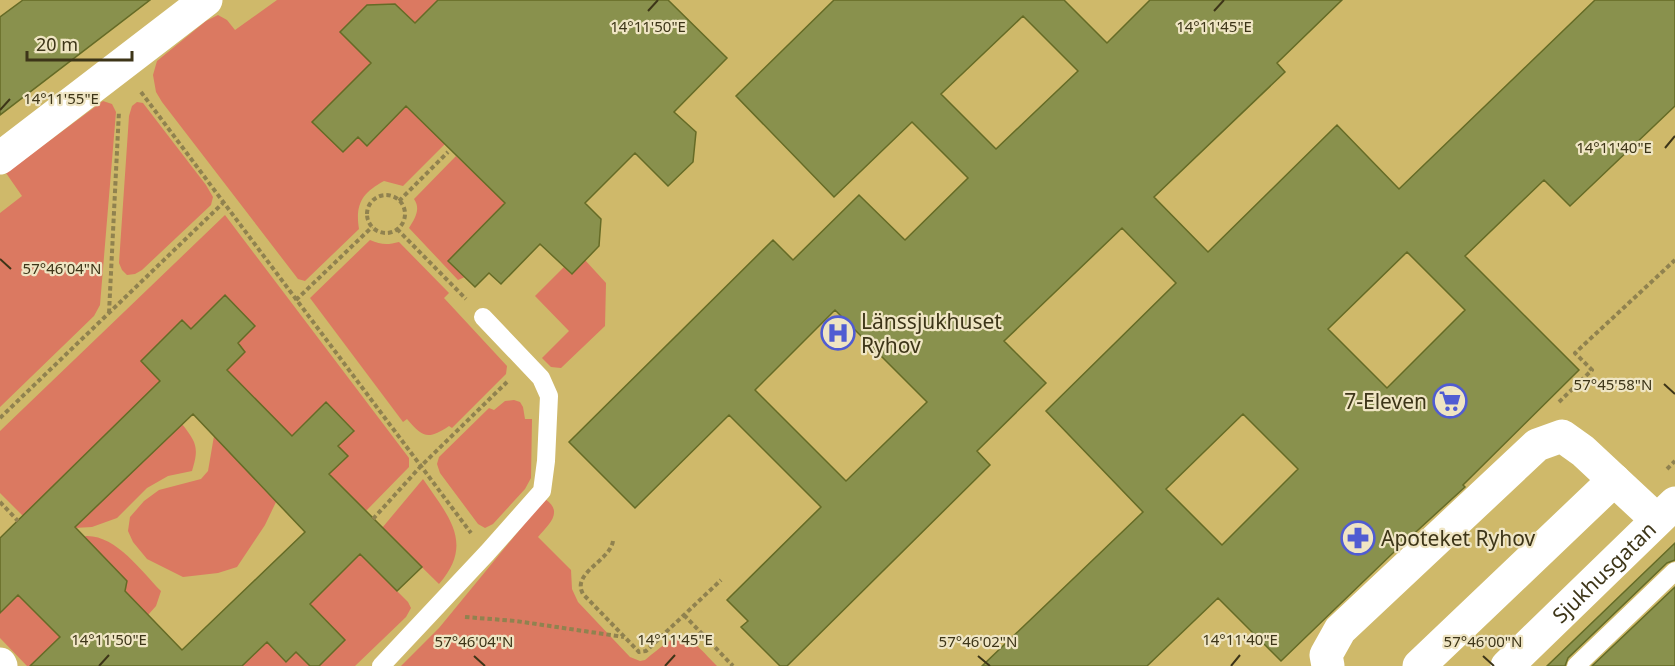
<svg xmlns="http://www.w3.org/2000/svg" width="1675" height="666" font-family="'Noto Sans',sans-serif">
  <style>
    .built { fill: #cfb96a }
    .green { fill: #db7961 }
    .building { fill: #89914d; stroke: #656b26; stroke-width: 1.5; fill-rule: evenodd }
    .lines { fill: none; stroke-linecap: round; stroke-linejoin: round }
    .path { stroke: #90824f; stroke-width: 4; stroke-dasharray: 4.5 3; stroke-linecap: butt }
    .lane { stroke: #fff; stroke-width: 18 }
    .street { stroke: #fff; stroke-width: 33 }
    .ticks { fill: none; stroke: #3d3518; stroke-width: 2 }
    .labels { text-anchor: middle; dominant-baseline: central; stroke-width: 4.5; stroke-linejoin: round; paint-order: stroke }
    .poi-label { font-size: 21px; fill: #3d3518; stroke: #efe5c3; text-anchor: start }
    .street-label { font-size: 21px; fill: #3d3518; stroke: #efe5c3 }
    .ticks-label { font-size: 15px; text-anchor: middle; fill: #3d3518; stroke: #efe5c3; stroke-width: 4.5; stroke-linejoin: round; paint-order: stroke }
  </style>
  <rect width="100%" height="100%" fill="#d8c47e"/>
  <!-- built -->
  <path class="built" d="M0,0h1675v666h-1675z"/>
  <!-- green -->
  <path class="green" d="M277,0h161l-23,23 -20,-19 -28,1 -27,27 31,31 -58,59 30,30 15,-15 9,8 39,-39 39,38 -42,42 -19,-5c-22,12 -29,23 -25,48l-54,52 -7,-2 -136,-177 -6,-10 -3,-17 4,-14 49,-40 12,-6 9,5 8,10z
    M103,101l9,3 4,8 -16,193 -6,11 -94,91v-194l22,-17 -16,-23z
    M137,102l6,1 63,82 7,12 -2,8 -69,65 -7,4 -8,1 -5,-5 -3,-7 10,-147 3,-10z
    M456,156l49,47 -57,58 17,16 -7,3 -49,-52c6,-10 12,-19 5,-29z
    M225,215l184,243v9l-43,44 -37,-37 19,-18 -10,-10 16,-16 -28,-28 -34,34 -65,-66 18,-18 -7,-9 17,-17 -30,-31 -34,34 -9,-9 -41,41 19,20 -137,135 -23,-23v-62z
    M370,240c11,5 18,5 29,2l50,51 -5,5 63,68 -1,8 -54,54 -3,-2c-21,14 -26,12 -42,-7l-4,3 -93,-124z
    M585,260l21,23 -1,43 -44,42 -10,-1 -9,-9 27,-27 -34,-35 29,-29 7,7z
    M514,400l6,2 3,5 2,12h7l-1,59 -6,11 -32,35 -8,4 -7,-4 -38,-51 -3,-9 2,-7 50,-49 5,2 11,-9z
    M182,424c15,19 17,24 10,47l-24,5 -21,12 -30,30 -25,9 -18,1z
    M214,436l62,66 -11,23 -28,42 -19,6 -35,4 -36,-18 -14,-17 -5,-11 2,-14 14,-16 15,-11 42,-11 7,-8z
    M423,479c25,37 52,64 16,105l-57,-56z
    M545,499c19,13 4,25 -7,38l33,33 1,19 6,13 52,55 10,4 5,-1c40,-33 37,-30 72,6h-316l38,-38z
    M86,536c30,-1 55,35 75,55l-5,15 -8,9 -23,-24 2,-10 -50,-40z
    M360,554l48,48 3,6 -5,9 -51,49h-36l26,-26 -35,-36z
    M18,595l10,10 46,18 -31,31 11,12h-27l-27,-28v-27z
    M267,642l19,20 10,-10 14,14h-68z"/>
  <!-- building -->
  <path class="building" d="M23,0h127l-150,115v-98z
    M438,0h230l59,58 -53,54 22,20 -3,30 -25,24 -33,-33 -50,50 16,16 -2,27 -27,28 -32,-30 -39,40 -12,-11 -14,14 -27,-26 57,-58 -99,-97 -39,40 -9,-9 -15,15 -31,-30 59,-59 -31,-31 27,-27 28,-1 20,19z
    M834,0h230l43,43 43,-43h192l-65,63 8,9 -131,125 54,55 129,-127 62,64 196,-189h80v106l-105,100 -26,-26 -79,76 114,114 -116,115 2,2 -71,65 -113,109 -63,-63 -71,68h-165l161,-154 -97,-101 130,-128 -54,-55 -118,113 42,42 -69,68 13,14 -203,201h-7l-39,-39 7,-6 -21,-21 94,-93 -92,-92 -94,93 -66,-66 204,-202 20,20 66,-65 46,45 63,-62 -56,-56 -78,75 -98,-101zM1023,16l55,55 -82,78 -55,-55zM1407,252l58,58 -78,78 -59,-59zM835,310l92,92 -81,79 -91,-91zM1243,414l55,55 -76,76 -56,-56z
    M225,295l30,31 -17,17 7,9 -18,18 65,66 34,-34 28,29 -16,15 10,10 -19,18 93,93 -25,24 -37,-37 -50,50 35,36 -26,26h-9l-14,-14 -10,10 -19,-20 -25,24h-212l30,-29 -42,-42 -18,18v-75l160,-157 -19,-20 41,-41 9,9zM193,414l112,118 -123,118 -57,-59 2,-10 -52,-54z
    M1675,543v17l-8,3 -99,95 -3,8h-18z
    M1675,587v79h-83z"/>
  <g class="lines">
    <!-- path -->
    <path class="path" d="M141,92l330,441
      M367 214a19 19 0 1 1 38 0a19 19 0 1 1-38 0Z
      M399,201l49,-49
      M397,229l69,70
      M296,300l76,-73
      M109,313l10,-202
      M1559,402l33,-32 -17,-17 100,-93
      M0,418l223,-215
      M1667,469l8,-8
      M0,502l18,19
      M373,519l48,-53 86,-84
      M613,541c-3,20 -42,32 -30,53l56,58 7,-1 75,-71
      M684,615l49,51
      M465,617l51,4 108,16"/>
    <!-- lane -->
    <path class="lane" d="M381,666l106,-113 55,-62 4,-30 3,-65 -8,-18 -58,-61
      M1576,666l99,-95"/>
    <!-- street -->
    <g class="street">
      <path d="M0,158l206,-158"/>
      <path d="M0,664l1,2"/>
      <path d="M1328,666l-2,-11 14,-25 197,-185 25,-9 21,15 74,69"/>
      <path d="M1419,666l195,-186"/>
      <path id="s1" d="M1507,666l168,-163"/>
    </g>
  </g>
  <!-- ticks -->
  <path class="ticks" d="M648,11l10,-11M1214,11l10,-11M0,110l10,-11M1665,148l10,-12M0,259l11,10M1664,384l11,10M474,656l11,10M978,656l12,10M1483,656l11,10M99,666l10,-11M665,666l10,-11M1231,666l9,-11"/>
  <!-- icons -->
  <defs>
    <symbol id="hospital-ring" viewBox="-11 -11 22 22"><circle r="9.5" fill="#efe5c3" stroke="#505cd2" stroke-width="1.5"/><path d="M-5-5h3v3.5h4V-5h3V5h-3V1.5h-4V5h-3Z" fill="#505cd2"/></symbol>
    <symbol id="supermarket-ring" viewBox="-11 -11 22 22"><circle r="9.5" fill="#efe5c3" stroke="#505cd2" stroke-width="1.5"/><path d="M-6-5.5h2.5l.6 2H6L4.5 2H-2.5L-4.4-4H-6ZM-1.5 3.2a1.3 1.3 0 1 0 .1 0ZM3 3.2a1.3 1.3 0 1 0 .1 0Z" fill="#505cd2"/></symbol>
    <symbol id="pharmacy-ring" viewBox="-11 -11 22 22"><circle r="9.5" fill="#efe5c3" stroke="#505cd2" stroke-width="1.5"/><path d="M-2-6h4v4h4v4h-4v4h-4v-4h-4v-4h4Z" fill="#505cd2"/></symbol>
  </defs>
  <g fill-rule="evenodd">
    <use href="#hospital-ring" x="819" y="314" width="38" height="38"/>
    <use href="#supermarket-ring" x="1431" y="382" width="38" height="38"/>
    <use href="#pharmacy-ring" x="1339" y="519" width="38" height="38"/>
  </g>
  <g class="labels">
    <!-- poi labels -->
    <g class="poi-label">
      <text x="861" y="321">Länssjukhuset<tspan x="861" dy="24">Ryhov</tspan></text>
      <text x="1427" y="401" text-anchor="end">7-Eleven</text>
      <text x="1381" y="538">Apoteket Ryhov</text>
    </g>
    <!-- street labels -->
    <g class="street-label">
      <text stroke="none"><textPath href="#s1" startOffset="135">Sjukhusgatan</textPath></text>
    </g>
  </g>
  <g class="ticks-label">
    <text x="648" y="32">14°11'50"E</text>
    <text x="1214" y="32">14°11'45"E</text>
    <text x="61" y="104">14°11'55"E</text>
    <text x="1614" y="153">14°11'40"E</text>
    <text x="62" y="274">57°46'04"N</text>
    <text x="1613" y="390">57°45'58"N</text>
    <text x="109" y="645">14°11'50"E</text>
    <text x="675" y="645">14°11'45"E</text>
    <text x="1240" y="645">14°11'40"E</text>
    <text x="474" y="647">57°46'04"N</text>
    <text x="978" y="647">57°46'02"N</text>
    <text x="1483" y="647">57°46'00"N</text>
  </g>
  <!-- scale -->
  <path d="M27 51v9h105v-9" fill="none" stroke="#3d3518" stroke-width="3"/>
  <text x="36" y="51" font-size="18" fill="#3d3518" stroke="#efe5c3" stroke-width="4.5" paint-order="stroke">20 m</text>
</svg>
